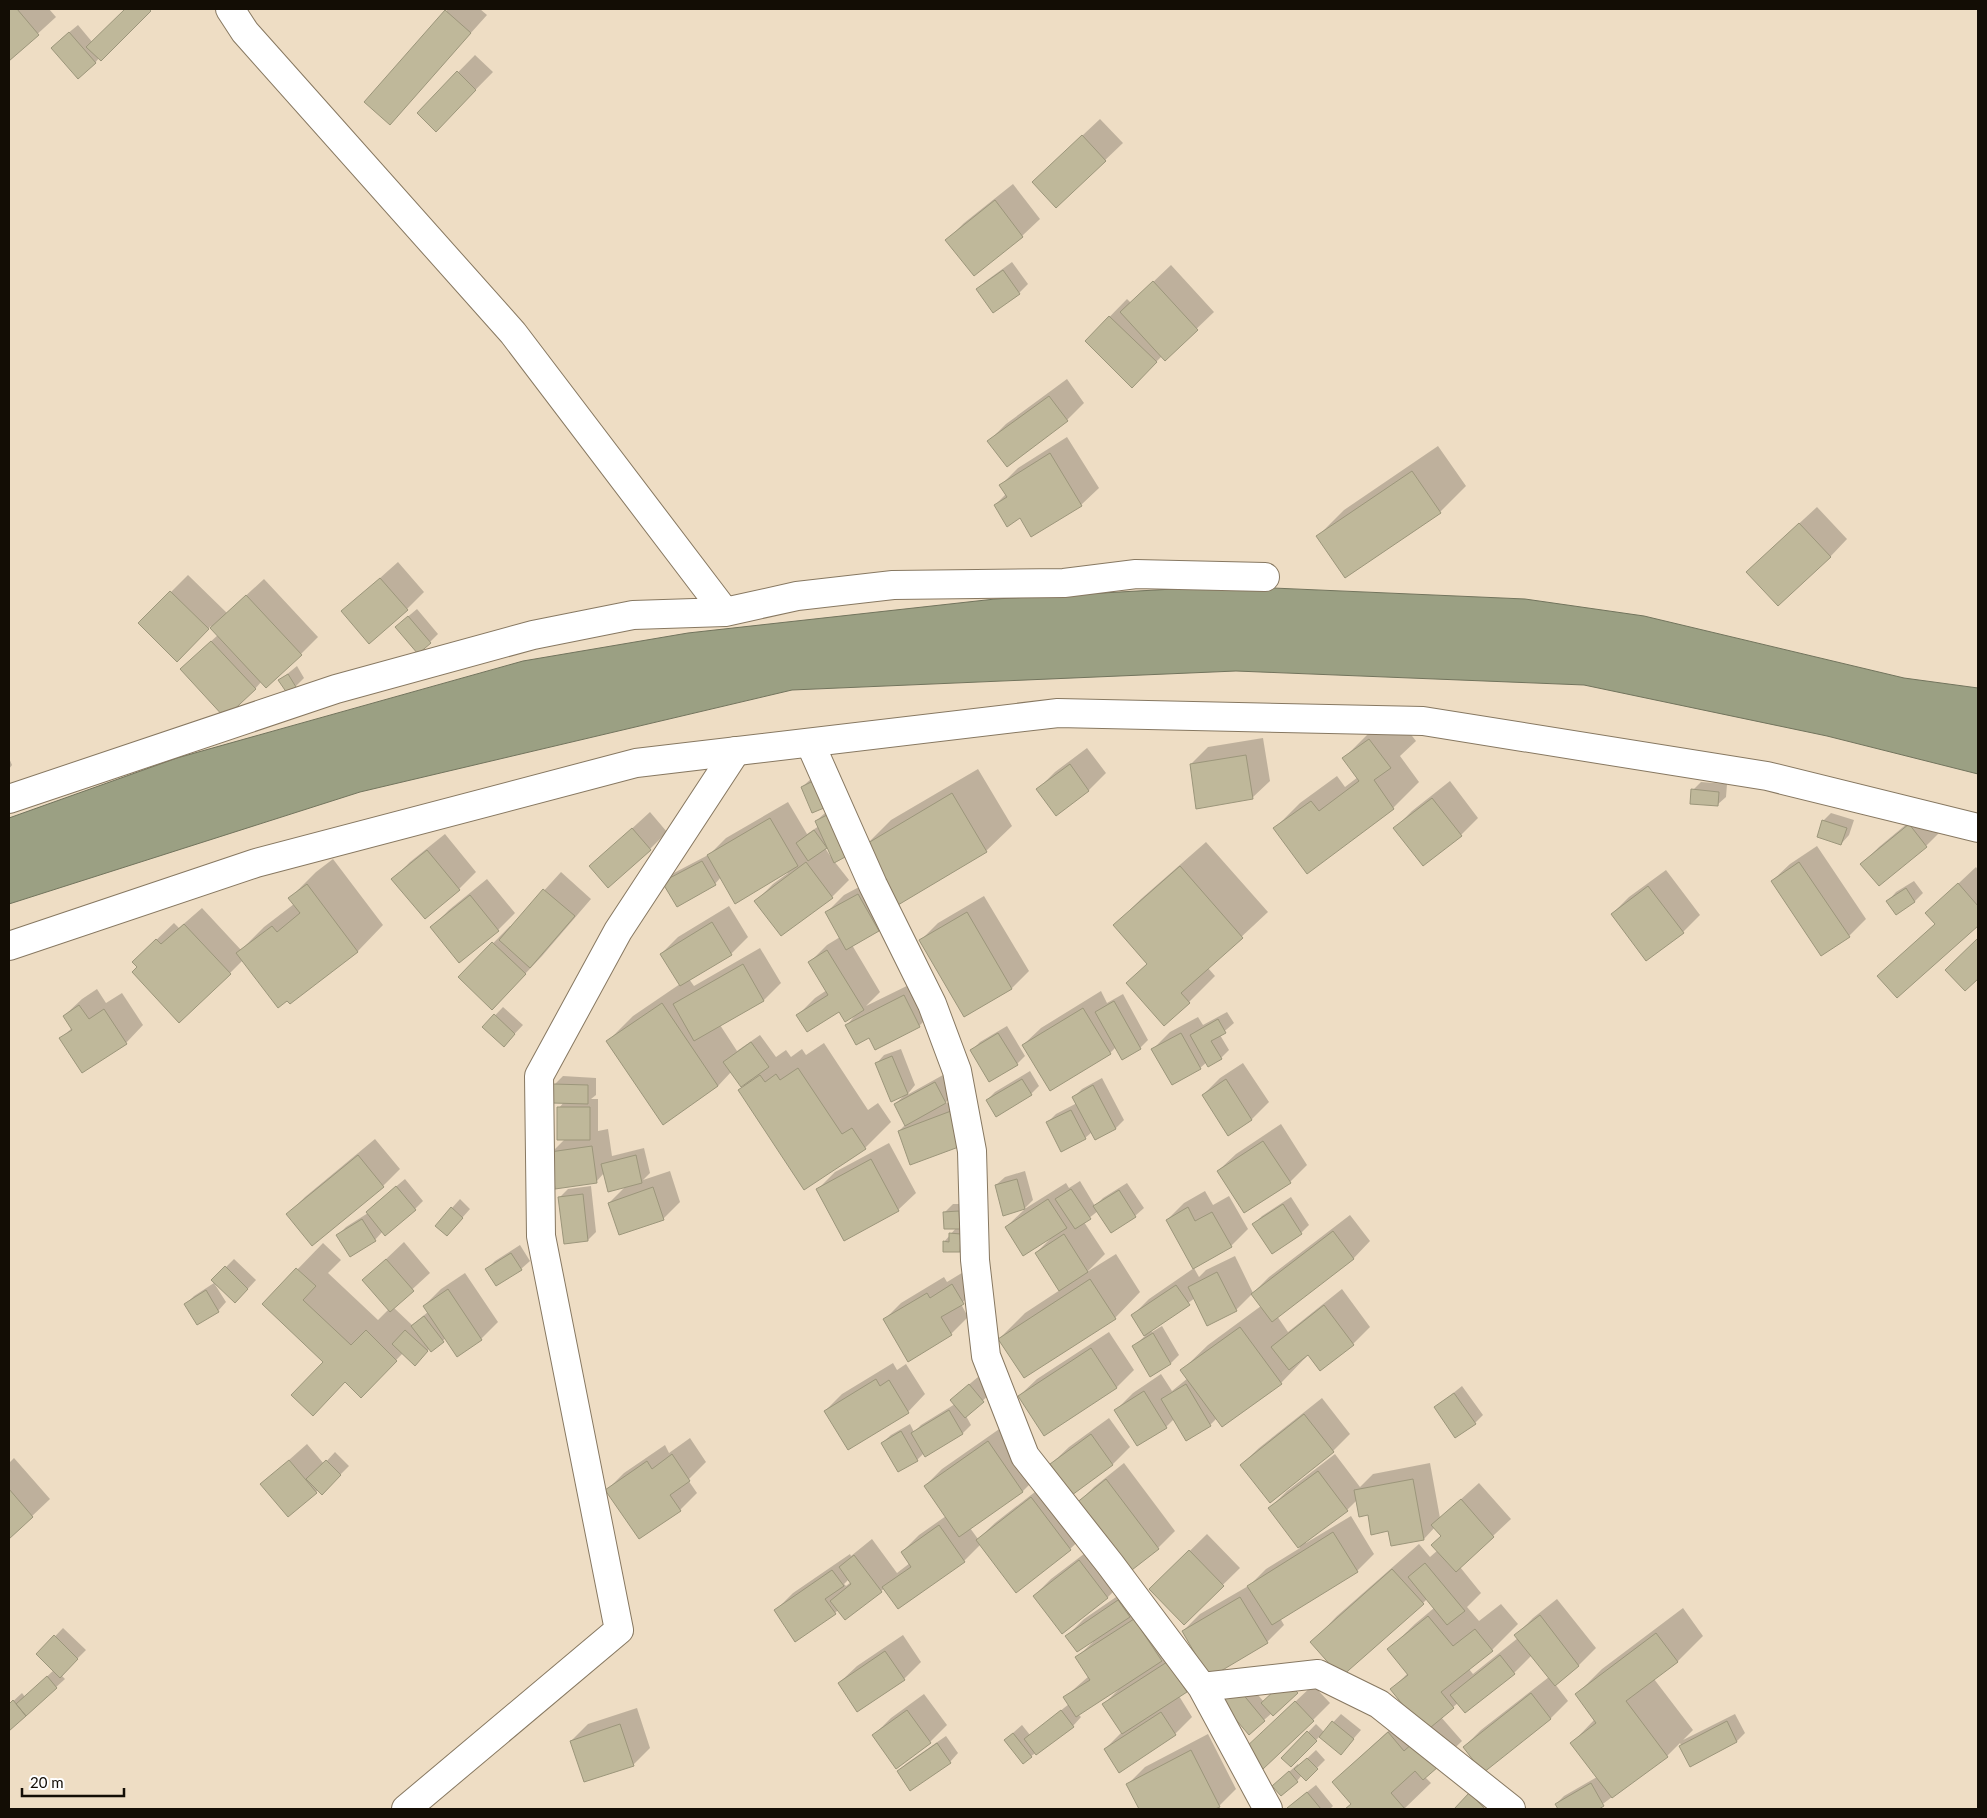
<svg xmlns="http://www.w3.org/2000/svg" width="1987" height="1818" font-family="Lato,sans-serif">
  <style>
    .water { fill: #9ba083; stroke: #72745d }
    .shadow { fill: #0003; fill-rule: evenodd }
    .building { fill: #bfb89a; stroke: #9c967b }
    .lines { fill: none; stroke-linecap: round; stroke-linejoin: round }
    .minor-casing { stroke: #877861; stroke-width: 30 }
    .major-casing { stroke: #877861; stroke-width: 30 }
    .minor { stroke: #fff; stroke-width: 28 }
    .major { stroke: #fff; stroke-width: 28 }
  </style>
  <rect width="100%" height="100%" fill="#eeddc4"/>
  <!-- water -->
  <path class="water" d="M1227,586l298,13 119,17 260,62 74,10v86l-151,-38 -243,-51 -348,-14 -444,19 -432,102 -351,112v-86l168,-60 346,-97 165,-28 307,-34z"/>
  <!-- shadow -->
  <path class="shadow" d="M9,9h40l7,8 -47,43z
    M126,9h26l-51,51 -2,-2 -4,5 -34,-24 17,-14 15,18z
    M448,9h32l7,6 -97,108 -24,-21z
    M475,55l18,17 -57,58 -18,-17z
    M1100,119l23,24 -66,63 -6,-41z
    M1013,184l27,35 -18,17 -48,38 -27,-34 17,-17z
    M1012,262l16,22 -9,9 -26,18 -15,-22 8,-8z
    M1171,265l43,47 -49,47 -3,-3 -30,30 -46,-45 41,-42 4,4z
    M1067,379l17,24 -17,17 -78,21 17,-17z
    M1067,437l32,51 -18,17 -61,12 -25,-12 11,-11 -5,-9 17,-17z
    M1438,446l28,40 -26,26 -122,24 26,-26z
    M1817,507l30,32 -17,18 -65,-2z
    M398,562l26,30 -17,17 -64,2z
    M188,575l39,38 37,-34 54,58 -17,17 -40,28 -6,7 -56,-37 19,-17 -7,-9 -34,34 -37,-37z
    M417,609l21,25 -8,8 -25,-23z
    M297,666l7,12 -8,8 -16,-6z
    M1395,714l21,27 -16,15 19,26 -26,26 -86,64 -32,-44 25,-25 37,-27 8,11 13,-10 -14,-19 25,-25z
    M1263,738l7,43 -18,17 -61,-34 17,-17z
    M1087,748l19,25 -17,17 -32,24 -19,-25 17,-17z
    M9,758l3,7 -3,4z
    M978,769l34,57 -26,25 -121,-5 26,-26z
    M821,774l-8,38 -11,-25 9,-8z
    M1450,781l28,37 -17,17 -66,-7 17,-17z
    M1701,782l26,2 -1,13 -9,8 -24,-15z
    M788,802l19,32 12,-8 -3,-5 9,-8 12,-6 -3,54 15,19 -17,17 -76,4 17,-17 15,-11 -1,-2 -66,6 -6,7 -51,-1 8,-9 38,-20 16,-16zM828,846l3,11 -6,-9z
    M1926,808l17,21 -17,17 -47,39 -17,-21 17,-17z
    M650,812l17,20 -17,17 -60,18z
    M1831,813l23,7 -5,15 -8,9 -18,-23z
    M445,834l31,38 -17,17 -66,-10 17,-17z
    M1206,842l62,70 -60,56 7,8 -26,26 -61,-19 20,-20 -33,-38 26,-26z
    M1817,846l49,73 -17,17 -77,-55 18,-17z
    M333,859l50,66 -25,26 -68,51 -47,-42 -13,13 -92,-6 13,-22 23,-22 5,5 23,-20 39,42 23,-23 30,-23 -4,-6 26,-26z
    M1976,867l2,3v54l-81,73 -18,-21 57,-53 -9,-10z
    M1666,870l34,45 -17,17 -71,-18 17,-17z
    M561,872l30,27 -49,57 -33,35 -49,-14 50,-51 1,1z
    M876,878l19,35 -17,17 -26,15 28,47 -14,14 55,-27 15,30 -17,17 -50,11 -22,-12 10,-12 -18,-3 -41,5 17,-17 12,-8 -17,-28 17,-17 13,-8 -14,-24 18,-18z
    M487,879l28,34 -17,17 -66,-3 17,-17z
    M1914,881l9,12 -8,8 -18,12 -9,-12 8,-9z
    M984,896l45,75 -17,17 -91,-48 17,-17z
    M729,906l19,31 -17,17 -42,25 5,7 66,-38 21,35 -17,17 -44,25 17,26 23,-16 16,22 10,-7 5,7 11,-8 4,6 18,-12 44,67 10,-7 13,19 -26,26 -126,-58 8,-8 -16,-10 -13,14 -55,37 -56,-81 26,-26 47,-32 -19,-30 17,-17z
    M97,989l9,14 16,-10 21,32 -17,18 -65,-5 11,-10 -8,-12 18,-17z
    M1101,991l6,12 16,-9 25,46 -8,8 -24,-1 -6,6 -87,-8 18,-17z
    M503,1007l20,18 -19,20 -20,-18z
    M1227,1012l7,11 -14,12 9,15 -8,8 -14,4 -7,6 -47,-19 17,-17 28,-15 5,8z
    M1007,1026l18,30 -8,8 -45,-14 8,-8z
    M901,1049l14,36 -8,10 36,-20 11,19 -10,10 24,-9 12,32 -81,4 7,-7 -11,-20 11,-10 -30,-30 8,-9z
    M1243,1063l26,39 -17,17 -49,-24 17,-17z
    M1030,1071l9,15 -8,8 -44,6 8,-8z
    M563,1076l33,2v17l-5,4h7v32l10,-2 4,27 32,-8 6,25 -7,7 27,-9 10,31 -17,17 -54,-16 18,-18 -23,-12 -8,9 -45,-29 14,-14 -6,-31 5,-6 -10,-17z
    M1102,1078l22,42 -8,8 -20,10 -4,-6 -7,6 -37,-16 8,-8 21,-11 -3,-6 8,-8z
    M1281,1124l26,41 -17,17 -72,-11 18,-17z
    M375,1139l25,30 -17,17 -95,28 17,-17z
    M889,1143l27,50 -18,17 -53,29 -27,-50 17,-17z
    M1025,1171l8,29 -8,8 -21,6 -8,-29 9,-8z
    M405,1179l18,22 -8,8 -32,22 -8,9 -37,-5 8,-8 22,-14 -1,-1 8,-8z
    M1080,1181l15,25 8,-8 24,-15 17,25 -9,8 -37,-5 -14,11 21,32 -18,18 29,-18 24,38 -25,26 -116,21 26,-26 35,-23 -24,-37 16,-16 -46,-10 20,-19 40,-25 3,5z
    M591,1186l5,46 -8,8 -28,-43 8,-8z
    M1205,1191l8,14 16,-9 19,33 -17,17 -64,-26 17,-17z
    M1291,1197l18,28 -8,8 -47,-9 8,-8z
    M460,1199l10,10 -15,17 -3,-18z
    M953,1204h14l1,39 -8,8 -16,-9 12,-14 -11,-16z
    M1350,1215l20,26 -17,18 -76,57 11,16 54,-43 28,38 -17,17 -33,25 -12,-16 -3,2 1,2 -25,26 -64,35 -7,7 -36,-6 -8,8 -28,18 -22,-35 17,-17 28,-19 11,17 16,-13 -6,-8 26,-25 53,-39 -9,-12 -16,16 -41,-12 -44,32 1,2 10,-6 17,29 -8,8 -37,-17 11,-10 -13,-20 17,-17 45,-31 5,9 7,-7 29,-14 18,37 16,-16z
    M404,1242l26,31 -37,34 19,18 16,-13 -4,-6 17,-17 24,-16 33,49 -17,17 -35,-1 -15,12 -1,-2 -15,16 -12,-11 -42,43 -97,-92 59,-61 18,17 -13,13 50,47 11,-11 -25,-29z
    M520,1245l10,16 -9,8h-34l8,-8z
    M234,1259l22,21 -12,13 -31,-13z
    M970,1268l10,17 -19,19 7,13 -17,17 -67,-14 17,-17 43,-26 3,5z
    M214,1283l12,19 -8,9 -20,13 -12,-20 8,-8z
    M1109,1332l25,38 -17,17 -73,47 -25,-38 18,-17z
    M893,1363l4,7 9,-6 19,30 -17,18 -83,-1 17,-17z
    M978,1377l13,16 -25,23 5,9 -8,8 -37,22 -2,-2 -7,7 -35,-17 9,-8 19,-11 4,8 7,-7 34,-21 5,-12z
    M1462,1386l21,29 -8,8 -40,-15z
    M1322,1398l28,36 -17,17 -92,14 18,-17z
    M1109,1418l21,29 -17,17 -41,29 -21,-29 18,-17z
    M1005,1425l35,49 -17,17 -53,37 8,11 17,-16 54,-42 39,51 -18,17 -54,42 -35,-47 -17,17 -79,27 -4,3 -43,19 -3,3 -59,-3 17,-17 57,-39 1,2 21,-17 25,34 13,-10 -8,-11 17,-17 27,-19 -21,-30 17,-17zM849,1579l2,3 -5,4 -2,-2z
    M690,1438l16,24 -18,18 9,13 -17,17 -73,-20 17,-17 41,-28 4,8z
    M307,1444l17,20 11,-12 14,14 -27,27 -3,-3 -3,2 -54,-8z
    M1335,1454l25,33 13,-13 57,-11 10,55 39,-35 32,36 -51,48 21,26 -14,14 12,14 22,-17 17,20 -26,26 -23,19 4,5 45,-36 -2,-3 17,-17 24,-19 39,49 -17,17 -24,19 13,17 -17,17 -68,53 -19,-24 17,-17 68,-53 -17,-22 -18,18 -49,39 -7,-9 -17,14 21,24 -37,36 6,6 -27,26h-58l6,-5 -19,-22 77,-71 -18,-22 16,-16 -19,-24 26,-25 19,-16 -7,-9 -4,4 -111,39 25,-26 82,-72 11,13 8,-7 4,-14 -7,-9 -11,12 -35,-9 -20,-16 -12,-14 -10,10 -42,32 1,1 45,-27 23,38 -17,17 -77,47 4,7 -17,17 -84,-11 17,-17 50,-29 16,-16 34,-21 -30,-40 17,-17z
    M14,1458l36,41 -41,39v-75z
    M1124,1463l51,68 -17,17 -30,23 -51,-67 17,-17z
    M1207,1534l33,34 -56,55 -33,-34z
    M1097,1544l28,36 -17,17 -46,35 -28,-36 17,-17z
    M1135,1584l11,15 -17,17 23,-14 26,41 -17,17 24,-14 18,28 -24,22 13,21 -17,17 -70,15 17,-17 -18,-28 17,-17 -43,27 3,3 -8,9 -50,36 -18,-22 17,-15 8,10 39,-31 -4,-7 24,-21 -12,-19 16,-15 -26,-6 17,-17z
    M1683,1608l20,28 -25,25 -24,18 39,51 -10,10 52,-26 10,19 -8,8 -46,24 -11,-22 -13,13 -71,53h-37l-3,-5 8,-8 33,-19 -25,-34 23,-24 -18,-25 25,-25z
    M63,1628l23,22 -25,25 4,4 -56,51v-25l13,-12 3,4 29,-27 -16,-16z
    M903,1635l18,27 -17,17 -65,4 18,-17z
    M1245,1680l19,22 41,-18 -56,49 -27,-32z
    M1313,1685l17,18 -17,17 -50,12z
    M924,1694l23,31 -17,17 -56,-7 17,-17z
    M637,1708l13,40 -17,17 -62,-24 17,-17z
    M1341,1714l20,16 -20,23 -21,-17 -29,30 -8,-8 33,-34 8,8z
    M1208,1734l28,55 -17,17 -7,3h-71l-13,-25 17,-17z
    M946,1736l12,17 -8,9 -52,9 9,-8z
    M1316,1750l9,10 -19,19 -4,-4 -5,6 -15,-3 16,-14 1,2z
    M1487,1777l14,14 -18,18h-27z
    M1316,1785l17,21 -3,3h-40l-1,-1 8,-8z"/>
  <!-- building -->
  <path class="building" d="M9,9h8l22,26 -30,26z
    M125,9h24l2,2 -50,50 -15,-14z
    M445,10l26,23 -81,92 -26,-23z
    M69,32l27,31 -18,16 -27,-31z
    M457,71l19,19 -40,42 -19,-19z
    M1082,135l24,26 -50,47 -24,-26z
    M995,200l28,37 -49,39 -29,-36z
    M1003,270l17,24 -27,19 -17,-24z
    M1153,281l45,49 -33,31 -45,-49z
    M1109,316l48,46 -25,26 -47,-47z
    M1049,396l19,25 -61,46 -20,-26z
    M1050,453l32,53 -51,31 -11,-19 -13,9 -13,-22 13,-8 -8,-12z
    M1412,471l29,42 -96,65 -29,-42z
    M1799,523l32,34 -53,49 -32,-34z
    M380,578l28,32 -39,34 -28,-33z
    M170,591l39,38 -32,33 -39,-39z
    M246,595l56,60 -36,33 -56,-60z
    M408,616l23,27 -13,11 -23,-27z
    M211,641l45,48 -31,29 -45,-49z
    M288,674l8,13 -9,6 -9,-13z
    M1369,739l22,29 -17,12 20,29 -87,65 -34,-46 38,-27 8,10 40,-30 -17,-23z
    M1246,755l7,44 -57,10 -6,-45z
    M1070,764l19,27 -33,25 -20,-27z
    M813,781l11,27 -12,5 -11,-26z
    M1691,789l28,3 -1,14 -28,-2z
    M952,793l35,59 -89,53 -35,-59z
    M1432,798l30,38 -39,30 -30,-38z
    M829,814l18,42 -13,7 -19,-42z
    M770,818l28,48 -63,38 -28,-49z
    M1822,820l25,8 -6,17 -24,-8z
    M1909,824l18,23 -48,39 -19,-22z
    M632,828l19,22 -43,38 -19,-22z
    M814,830l13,18 -19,13 -12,-18z
    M427,850l33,40 -35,29 -34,-40z
    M702,861l14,24 -39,22 -15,-25z
    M806,862l27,36 -52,38 -27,-35z
    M1799,862l51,75 -29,19 -50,-75z
    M1180,866l63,72 -62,55 9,10 -26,23 -38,-43 21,-19 -34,-39z
    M1958,883l20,23v20l-81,72 -20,-22 58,-52 -10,-11z
    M307,884l51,68 -68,52 -3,-3 -9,7 -42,-55 36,-27 5,6 23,-19 -12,-15z
    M1648,886l36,47 -38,28 -35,-47z
    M1906,888l9,14 -19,13 -10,-14z
    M543,889l32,27 -45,52 -31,-28z
    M858,894l21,37 -33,19 -21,-38z
    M470,895l29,36 -40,32 -29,-36z
    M967,912l45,77 -48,28 -45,-77z
    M712,922l20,33 -52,31 -20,-32z
    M184,924l47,50 -52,49 -47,-51 5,-5 -5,-5 24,-23 5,5z
    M1978,938v41l-13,12 -20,-21z
    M492,942l34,32 -34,36 -34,-33z
    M827,950l37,60 -19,12 -6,-10 -32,20 -11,-17 32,-20 -20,-33z
    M743,964l21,37 -70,40 -21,-37z
    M904,995l16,32 -45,23 -6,-12 -13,7 -11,-20z
    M1114,1001l27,48 -19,11 -27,-48z
    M662,1003l56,83 -55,39 -57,-84z
    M79,1005l10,14 15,-10 23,35 -45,29 -23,-35 13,-8 -9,-14z
    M1083,1008l28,46 -61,37 -28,-46z
    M494,1014l21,20 -11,13 -22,-20z
    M1218,1019l8,14 -15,8 11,18 -14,8 -18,-32z
    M998,1033l20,32 -29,17 -19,-32z
    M1181,1033l20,36 -29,16 -21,-36z
    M751,1042l18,25 -28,20 -18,-25z
    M892,1056l16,38 -17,8 -16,-39z
    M798,1068l44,66 10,-6 14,21 -62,41 -66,-100 22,-15 5,7 11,-8 4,6z
    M1022,1079l10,16 -36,22 -10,-17z
    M1226,1079l26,41 -24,16 -26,-41z
    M935,1082l11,21 -41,23 -11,-22z
    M553,1084l35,1v19l-36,-1z
    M1093,1085l23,44 -21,11 -23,-43z
    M557,1107h33v33h-33z
    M1071,1110l15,29 -25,13 -15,-30z
    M951,1111l13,34 -54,20 -12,-34z
    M1263,1141l28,42 -47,30 -27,-42z
    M592,1146l5,37 -42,6 -5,-37z
    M358,1155l26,32 -72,59 -26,-32z
    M636,1155l6,28 -34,9 -7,-28z
    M871,1159l28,52 -55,30 -28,-52z
    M1017,1179l8,30 -22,7 -8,-31z
    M396,1186l20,24 -31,26 -19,-24z
    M653,1187l11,33 -45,15 -11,-32z
    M1071,1189l20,30 -16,10 -20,-30z
    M1119,1190l17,27 -25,16 -18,-27z
    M583,1194l5,47 -24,3 -6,-47z
    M1048,1199l19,29 -44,28 -18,-29z
    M1283,1204l19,30 -30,20 -20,-30z
    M451,1207l12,11 -16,18 -12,-10z
    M1188,1207l7,14 17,-9 20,35 -39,22 -27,-49z
    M959,1211l1,18h-16l-1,-17z
    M362,1219l14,22 -26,16 -14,-22z
    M1333,1231l21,28 -82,63 -21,-28z
    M949,1233l12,1 -1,18h-17v-11l6,1z
    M1064,1234l24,38 -29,19 -24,-38z
    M511,1253l11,17 -26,16 -11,-17z
    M386,1259l28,32 -24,21 -28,-32z
    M225,1266l23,23 -13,14 -24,-23z
    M296,1268l20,18 -13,14 48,45 15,-15 31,31 -36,37 -16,-16 -32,34 -22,-21 32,-33 -61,-58z
    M1217,1272l20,39 -30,15 -19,-39z
    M1090,1279l26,40 -92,59 -26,-39z
    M952,1284l12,20 -23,13 11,18 -44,27 -25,-43 44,-26 3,5z
    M1176,1285l14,20 -46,31 -13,-21z
    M448,1289l34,51 -25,17 -34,-51z
    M206,1290l13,22 -22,13 -13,-21z
    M1324,1305l30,40 -34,26 -12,-16 -19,15 -18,-23z
    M424,1316l20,26 -13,10 -20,-26z
    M1240,1327l42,57 -60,43 -42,-57z
    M405,1330l23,21 -13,15 -23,-22z
    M1153,1333l18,31 -21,13 -18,-31z
    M1091,1348l26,40 -73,48 -26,-40z
    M876,1379l4,7 9,-6 20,33 -61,37 -24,-39z
    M969,1384l15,18 -19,16 -15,-18z
    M1186,1384l25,42 -25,15 -25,-42z
    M1144,1391l23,37 -30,18 -23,-36z
    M1454,1393l22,31 -21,14 -21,-31z
    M949,1410l14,24 -38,23 -14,-24z
    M1304,1414l30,38 -64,51 -30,-38z
    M901,1431l17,30 -20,11 -17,-29z
    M1091,1434l22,31 -41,30 -22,-31z
    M988,1441l35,51 -64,45 -35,-51z
    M672,1454l18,27 -20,14 11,16 -42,28 -34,-49 42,-29 5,8z
    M289,1460l28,33 -29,24 -28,-33z
    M326,1460l15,15 -19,20 -16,-16z
    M1318,1471l30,40 -50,37 -30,-40z
    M1106,1479l53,70 -31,24 -53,-69z
    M1413,1479l11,61 -33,6 -3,-15 -17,4 -3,-20 -9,2 -5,-27z
    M9,1489l24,28 -24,22z
    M1031,1497l40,53 -55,43 -40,-53z
    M1461,1499l33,38 -38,35 -25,-27 10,-9 -10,-11z
    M939,1525l26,37 -67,47 -16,-22 29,-20 -10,-15z
    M1333,1532l25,40 -86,53 -25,-39z
    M1189,1550l35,36 -40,39 -35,-36z
    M854,1555l28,37 -37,28 -15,-19 21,-17 -12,-17z
    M1079,1560l29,38 -46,36 -29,-38z
    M1425,1563l40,48 -18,14 -39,-48z
    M1392,1569l32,35 -83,73 -31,-35z
    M832,1570l12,16 -19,13 11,15 -41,28 -21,-32z
    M1240,1597l28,46 -59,35 -27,-47z
    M1118,1600l12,17 -53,35 -12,-16z
    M1540,1615l39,51 -24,20 -41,-51z
    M1428,1616l25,30 22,-17 18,22 -52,41 13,16 -29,24 -35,-43 18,-14 -21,-26z
    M1134,1619l28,42 -86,56 -13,-20 27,-17 -15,-23z
    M1656,1633l22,29 -52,39 42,56 -56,41 -42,-55 26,-20 -21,-29z
    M54,1635l24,24 -18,19 -24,-24z
    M885,1651l20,29 -48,32 -19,-29z
    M1500,1655l15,19 -50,39 -15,-18z
    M1167,1662l20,30 -65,42 -20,-30z
    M47,1676l10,12 -31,28 -10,-12z
    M1286,1680l12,13 -25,23 -12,-13z
    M1237,1687l28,34 -16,14 -29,-34z
    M1531,1693l20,26 -68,54 -20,-26z
    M13,1700l13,16 -17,15v-27z
    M1295,1701l19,20 -51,48 -19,-20z
    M907,1710l24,33 -35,26 -24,-34z
    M1061,1710l13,17 -38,28 -12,-16z
    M1161,1712l15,23 -57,38 -15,-24z
    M1332,1721l22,18 -13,16 -22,-18z
    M1727,1721l10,21 -47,25 -11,-21z
    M620,1724l14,42 -50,16 -14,-41z
    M1307,1731l10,10 -26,26 -10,-9z
    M1388,1732l16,19 10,-9 24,25 -15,13 -8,-9 -24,22 14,16h-60l6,-5 -19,-22z
    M1013,1733l19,24 -9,7 -19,-24z
    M937,1743l14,20 -41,28 -13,-20z
    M1191,1750l29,57 -5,2h-76l-13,-25z
    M1307,1758l11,11 -12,12 -12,-12z
    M1289,1771l9,11 -17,14 -9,-10z
    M1591,1783l13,23 -5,3h-41l-3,-5z
    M1307,1792l14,17h-33l-1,-1z
    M1469,1793l16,16h-31z"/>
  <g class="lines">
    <defs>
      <path id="minor" d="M230,9l15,23 268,301 212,279
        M810,743l63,142 59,119 25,67 15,80 3,109 11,96 39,100 85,108 92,123 66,122
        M9,799l327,-110 197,-54 100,-20 92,-3 72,-16 96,-11 171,-2 72,-9 129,3
        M1202,1687l116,-13 61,30 132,105
        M406,1809l213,-179 -78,-394 -2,-160 79,-145 118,-180"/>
      <path id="major" d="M9,946l247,-83 380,-100 422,-50 365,8 344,55 211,52"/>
    </defs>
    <!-- minor casing -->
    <use href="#minor" class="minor-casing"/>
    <!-- major casing -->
    <use href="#major" class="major-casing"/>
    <!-- minor -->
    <use href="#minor" class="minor"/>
    <!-- major -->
    <use href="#major" class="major"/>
  </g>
  <!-- border -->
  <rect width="1987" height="1818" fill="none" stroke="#130d05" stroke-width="20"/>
  <!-- scale -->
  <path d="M22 1788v8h102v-8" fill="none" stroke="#130d05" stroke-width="2.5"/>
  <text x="30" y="1788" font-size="15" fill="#130d05" stroke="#ffffff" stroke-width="4" paint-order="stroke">20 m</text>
</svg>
